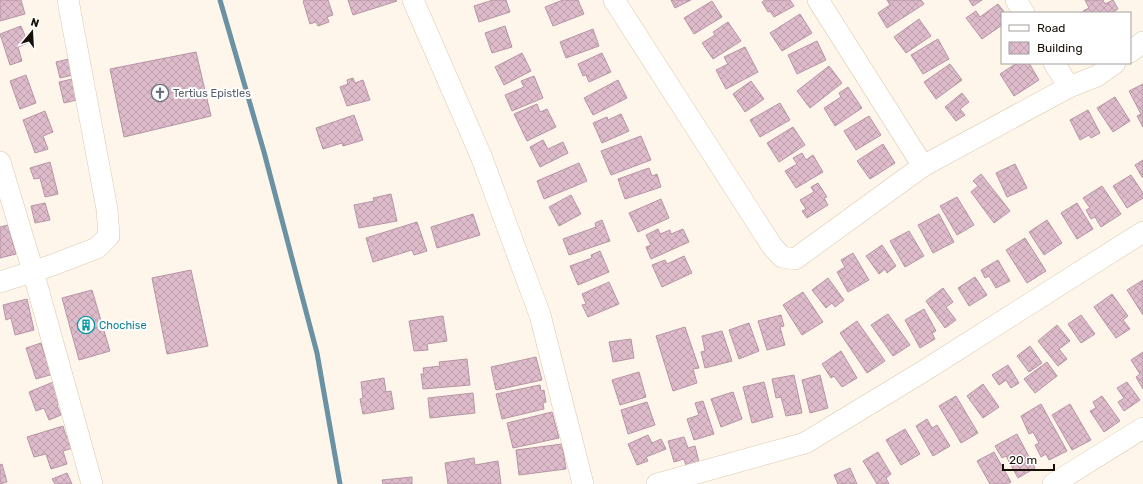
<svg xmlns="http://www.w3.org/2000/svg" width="1143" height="484" font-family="Rubik,sans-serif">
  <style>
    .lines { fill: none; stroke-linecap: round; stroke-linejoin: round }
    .stream { stroke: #6a92a4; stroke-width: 5 }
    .building { fill: url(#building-cross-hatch); stroke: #b795a5 }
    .minor-casing { stroke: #dcc8ab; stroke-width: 22 }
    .minor { stroke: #fff; stroke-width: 21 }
    .labels { text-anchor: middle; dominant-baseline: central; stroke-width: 4; stroke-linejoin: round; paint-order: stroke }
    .worship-label { font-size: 11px; fill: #5b616d; stroke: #fff; text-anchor: start }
    .culture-label { font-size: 11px; fill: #0d838f; stroke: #fff; text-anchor: start }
  </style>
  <defs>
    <pattern id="building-cross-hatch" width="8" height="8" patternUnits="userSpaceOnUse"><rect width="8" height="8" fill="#debbcb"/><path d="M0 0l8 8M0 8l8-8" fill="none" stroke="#bea0ad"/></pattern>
  </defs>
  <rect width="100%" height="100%" fill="#fef6ea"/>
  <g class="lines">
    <!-- stream -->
    <path class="stream" d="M220,0l44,152 53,201 23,131"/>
  </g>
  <!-- building -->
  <path class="building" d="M0,0h21l4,14 -25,7z
    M305,0h23l5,15 -6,2 2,5 -11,4 -2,-4 -6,2 -7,-23z
    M348,0h48l1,1 -44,14z
    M493,0h13l4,12 -31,10 -5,-16z
    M563,0h15l6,14 -31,12 -8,-19z
    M671,0h20l-16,8z
    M765,0h25l4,6 -20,11 -4,-6 -2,1 -6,-10z
    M887,0h34l3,4 -37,24 -9,-15 12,-8z
    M969,0h13l-9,6z
    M1085,0h18l2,4 8,-4 5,9 -7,4h-27l-1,-2 6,-3z
    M712,1l10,16 -28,17 -10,-16z
    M998,4l7,9h-3v12l-20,14 -16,-21 10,-7 4,6z
    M800,14l12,19 -30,18 -12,-18z
    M919,19l12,17 -25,17 -12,-16z
    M728,22l13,19 -28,18 -11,-16 13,-8 -2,-3z
    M21,26l7,17 -10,4 4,14 -12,4 -10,-31z
    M505,26l7,21 -20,6 -7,-20z
    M593,29l6,17 -33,12 -6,-16z
    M938,39l11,20 -26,15 -12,-19z
    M817,41l9,19 -29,14 -9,-19z
    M745,47l13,25 -32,17 -10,-19 12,-6 -4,-7z
    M196,52l15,64 -87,21 -14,-68z
    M522,53l9,18 -27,14 -9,-18z
    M602,53l9,19 -22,10 -3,-7 -3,1 -5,-12z
    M73,58l4,16 -17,4 -4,-16z
    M1017,63h12l10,17 -25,16 -14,-22z
    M950,64l12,16 -26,19 -12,-17z
    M829,66l13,17 -32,25 -13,-17z
    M26,75l10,28 -16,6 -10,-28z
    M534,76l9,22 -31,13 -7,-16 19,-8 -3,-6z
    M77,78l4,21 -17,4 -5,-21z
    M353,78l2,5 8,-3 7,20 -23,6 -7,-19 8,-3 -1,-4z
    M618,80l9,18 -34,17 -9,-17z
    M751,81l13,18 -19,13 -12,-18z
    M1143,84v43l-6,-11 4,-2 -12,-23z
    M848,87l14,21 -27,18 -11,-18 17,-11 -2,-4z
    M962,93l7,9 -9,7 5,6 -9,6 -11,-14z
    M1115,97l15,24 -17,11 -16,-24z
    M780,103l10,17 -30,17 -10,-17z
    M537,104l3,8 7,-3 9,18 -29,14 -13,-27z
    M1088,110l12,23 -9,5 -2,-3 -9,5 -10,-20z
    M45,111l8,21 -10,4 5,13 -13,4 -12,-33z
    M621,114l8,17 -27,12 -9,-20 14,-6 1,3z
    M354,115l9,25 -20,6 -1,-3 -19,6 -7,-21z
    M869,116l12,19 -25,15 -12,-19z
    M793,127l12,18 -26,17 -12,-19z
    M641,136l10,24 -40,15 -10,-24z
    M543,140l5,9 15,-7 5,11 -28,14 -10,-20z
    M883,144l12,19 -25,16 -13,-18z
    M802,153l4,7 7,-5 10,17 -27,16 -11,-17 12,-7 -4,-6z
    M1143,160v17h-1l-7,-12z
    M50,162l8,32 -13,3 -5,-19 -6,1 -4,-11z
    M579,163l8,18 -43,18 -7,-18z
    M1015,164l12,24 -20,9 -11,-24z
    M649,168l3,8 5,-2 4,13 -36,12 -7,-20z
    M981,174l29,37 -16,12 -23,-31 7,-6 -5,-5z
    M1131,175l12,18v5l-16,10 -14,-22z
    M818,183l9,14 -3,1 4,7 -21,13 -5,-7 4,-2 -6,-9 14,-8 -3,-5z
    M1102,186l19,28 -20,13 -6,-10 -4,2 -5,-9 4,-2 -7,-10z
    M391,194l6,27 -38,7 -5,-23 20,-4 -1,-3z
    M571,195l10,19 -22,12 -10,-19z
    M957,197l17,28 -17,10 -17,-29z
    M661,199l8,19 -31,14 -9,-19z
    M45,203l5,17 -15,3 -4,-17z
    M1077,203l16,26 -16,10 -16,-26z
    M473,214l7,21 -43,13 -6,-21z
    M939,214l15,28 -21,11 -15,-28z
    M602,220l8,21 -41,14 -6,-16 33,-12 -1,-4z
    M1047,220l15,23 -18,12 -15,-23z
    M417,222l10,29 -13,4 -2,-5 -39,12 -7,-24z
    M8,225l8,29 -16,4v-31z
    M658,229l2,5 10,-4 1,4 12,-5 6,13 -38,17 -5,-12 5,-2 -5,-10z
    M909,231l15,25 -19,11 -15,-26z
    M1025,238l21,33 -19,12 -21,-33z
    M882,245l14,21 -9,7 -2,-4 -6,5 -13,-18z
    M600,251l9,21 -31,13 -8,-19 22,-8 -1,-3z
    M853,253l16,27 -21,12 -11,-20 8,-5 -4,-7z
    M684,256l8,17 -30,14 -10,-22 13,-5 2,4z
    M998,260l12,21 -14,7 -7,-12 -4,2 -4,-8z
    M191,270l17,76 -41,8 -15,-76z
    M975,277l12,18 -18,11 -11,-18z
    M828,278l16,22 -9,7 -3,-4 -6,5 -14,-18z
    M1143,280v35l-16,-25z
    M609,282l10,22 -31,13 -6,-12 4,-1 -4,-10z
    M943,288l10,14 -7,5 10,13 -11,8 -19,-27z
    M92,290l18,61 -31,9 -17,-62z
    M803,292l20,30 -21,13 -19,-30z
    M1112,294l16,22 -5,4 7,9 -14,9 -22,-31z
    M27,299l7,31 -19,5 -4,-17 -5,2 -3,-15z
    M924,309l12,22 -4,2 3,6 -15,9 -15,-28z
    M888,314l22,31 -17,11 -22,-31z
    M781,315l3,11 -4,1 5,18 -18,5 -9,-29z
    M1081,315l14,19 -14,9 -13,-19z
    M443,316l4,25 -20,3 1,6 -14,1 -5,-30z
    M857,321l28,40 -18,12 -27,-40z
    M749,323l10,28 -20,8 -10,-29z
    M1057,325l13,16 -11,8 8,10 -9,7 -20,-25z
    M685,327l14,41 -6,1 4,14 -24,8 -17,-55z
    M722,331l10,30 -27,7 -4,-16 4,-1 -3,-15z
    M631,339l3,19 -21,4 -4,-20z
    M41,343l4,13 7,-2 5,19 -21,6 -10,-31z
    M1030,346l12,17 -13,9 -12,-16z
    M841,351l16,27 -15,9 -8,-11 -3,2 -9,-14z
    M1143,352v37l-7,-12 4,-3 -9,-14z
    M536,357l6,23 -46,10 -5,-23z
    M467,359l3,26 -47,4 -2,-15h3l-1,-6 17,-2 -1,-4z
    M1047,362l10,14 -22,17 -11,-14z
    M1008,365l11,18 -8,5 -5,-8 -7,5 -7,-10z
    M639,372l7,25 -26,8 -8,-25z
    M794,375l8,38 -16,3 -5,-19 -5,1 -4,-19z
    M820,375l8,33 -18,5 -8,-33z
    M384,378l2,14 5,-1 3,18 -31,5 -3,-15 3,-1 -2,-16z
    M58,380l9,21 -10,4 4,10 -12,5 -5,-12 -8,3 -7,-19z
    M764,382l9,35 -21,6 -9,-36z
    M1127,382l13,18 -16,11 -6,-9 6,-4 -7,-10z
    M983,384l16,23 -16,11 -16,-22z
    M540,385l1,6 3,-1 2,12 -3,1 1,6 -42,10 -6,-25z
    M733,392l9,27 -21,8 -10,-28z
    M473,393l2,20 -45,5 -2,-20z
    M956,396l22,37 -17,10 -22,-37z
    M1102,396l18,25 -16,11 -14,-21 6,-3 -3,-6z
    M703,401l11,33 -20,6 -7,-21 12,-4 -4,-12z
    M647,402l8,23 -27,9 -7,-24z
    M1041,404l26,47 -18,9 -3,-6 -5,3 -6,-12 4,-2 -6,-11 -4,2 -8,-18z
    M1070,404l21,36 -19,10 -20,-35z
    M552,412l7,26 -46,10 -6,-25z
    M927,419l5,9 5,-3 13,21 -17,10 -17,-30z
    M63,426l3,10 7,-2 3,13 -13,4 4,13 -16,5 -5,-15 -12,3 -7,-20z
    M905,429l15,25 -19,11 -15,-25z
    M1017,434l18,34 -17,10 -12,-22 -4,2 -7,-12z
    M648,435l4,8 9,-4 5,10 -20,8 2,4 -11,4 -9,-21z
    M684,437l4,11 7,-2 4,16 -13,4 -2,-7 -10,3 -6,-21z
    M562,444l4,25 -47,6 -3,-25z
    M878,452l13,22 -5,4 3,6h-12l-14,-23z
    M994,452l17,30 -4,2h-17l-13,-23z
    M474,458l1,7 23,-4 3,23h-53l-3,-21z
    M2,464l5,18 -7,2v-19z
    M850,468l7,16 -9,-1 -10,1 -4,-9z
    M67,473l5,11h-17l-3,-5z
    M412,477v7h-29l-1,-4z"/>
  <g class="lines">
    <defs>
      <path id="minor" d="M413,0l68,156 59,159 43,169
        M614,0l158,246 10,11 13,2 128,-93 146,-79 -15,-24
        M818,0l105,166
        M1016,0l8,13
        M1130,52l13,-10
        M1069,87l28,-11 18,-13
        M0,162l33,109 59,213
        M0,282l50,-16 47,-18 12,-12 -2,-27 -39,-209
        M657,484l148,-41 122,-74 216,-137
        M1053,484l90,-56"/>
    </defs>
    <!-- minor casing -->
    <use href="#minor" class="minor-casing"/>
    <!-- minor -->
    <use href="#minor" class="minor"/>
  </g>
  <!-- icons -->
  <defs>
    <symbol id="church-ring" viewBox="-11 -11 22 22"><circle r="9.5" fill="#fff" stroke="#6b7280" stroke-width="1.5"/><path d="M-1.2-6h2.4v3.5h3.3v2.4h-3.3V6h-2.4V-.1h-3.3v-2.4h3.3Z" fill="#6b7280"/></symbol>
    <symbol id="building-ring" viewBox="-11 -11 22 22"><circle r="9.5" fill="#fff" stroke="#0f9aa8" stroke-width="1.5"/><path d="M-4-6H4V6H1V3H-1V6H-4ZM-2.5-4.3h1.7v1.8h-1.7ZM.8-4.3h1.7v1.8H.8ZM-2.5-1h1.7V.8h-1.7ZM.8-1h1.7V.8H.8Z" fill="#0f9aa8"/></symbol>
  </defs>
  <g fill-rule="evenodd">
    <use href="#church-ring" x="150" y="83" width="20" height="20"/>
    <use href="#building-ring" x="76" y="315" width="20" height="20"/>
  </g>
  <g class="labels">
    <!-- worship labels -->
    <g class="worship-label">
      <text x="173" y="93">Tertius Epistles</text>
    </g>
    <!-- culture labels -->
    <g class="culture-label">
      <text x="99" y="325">Chochise</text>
    </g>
  </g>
  <!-- legend -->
  <rect x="1001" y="12" width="130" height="52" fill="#ffffff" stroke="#a29f9b"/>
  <rect x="1009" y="25" width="20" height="6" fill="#ffffff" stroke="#a29f9b"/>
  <text x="1037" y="32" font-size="12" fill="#171006">Road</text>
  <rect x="1009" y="42" width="20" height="12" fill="url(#building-cross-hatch)" stroke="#a29f9b"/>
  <text x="1037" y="52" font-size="12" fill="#171006">Building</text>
  <!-- north arrow -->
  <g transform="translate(32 32) rotate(18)" stroke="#ffffff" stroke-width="3" paint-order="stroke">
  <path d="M0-3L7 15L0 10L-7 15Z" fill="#171006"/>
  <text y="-6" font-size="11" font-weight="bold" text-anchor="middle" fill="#171006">N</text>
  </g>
  <!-- scale -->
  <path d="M1003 464v6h51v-6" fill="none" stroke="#171006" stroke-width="2"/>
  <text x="1009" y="464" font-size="12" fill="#171006" stroke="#ffffff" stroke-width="3" paint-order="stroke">20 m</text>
</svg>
